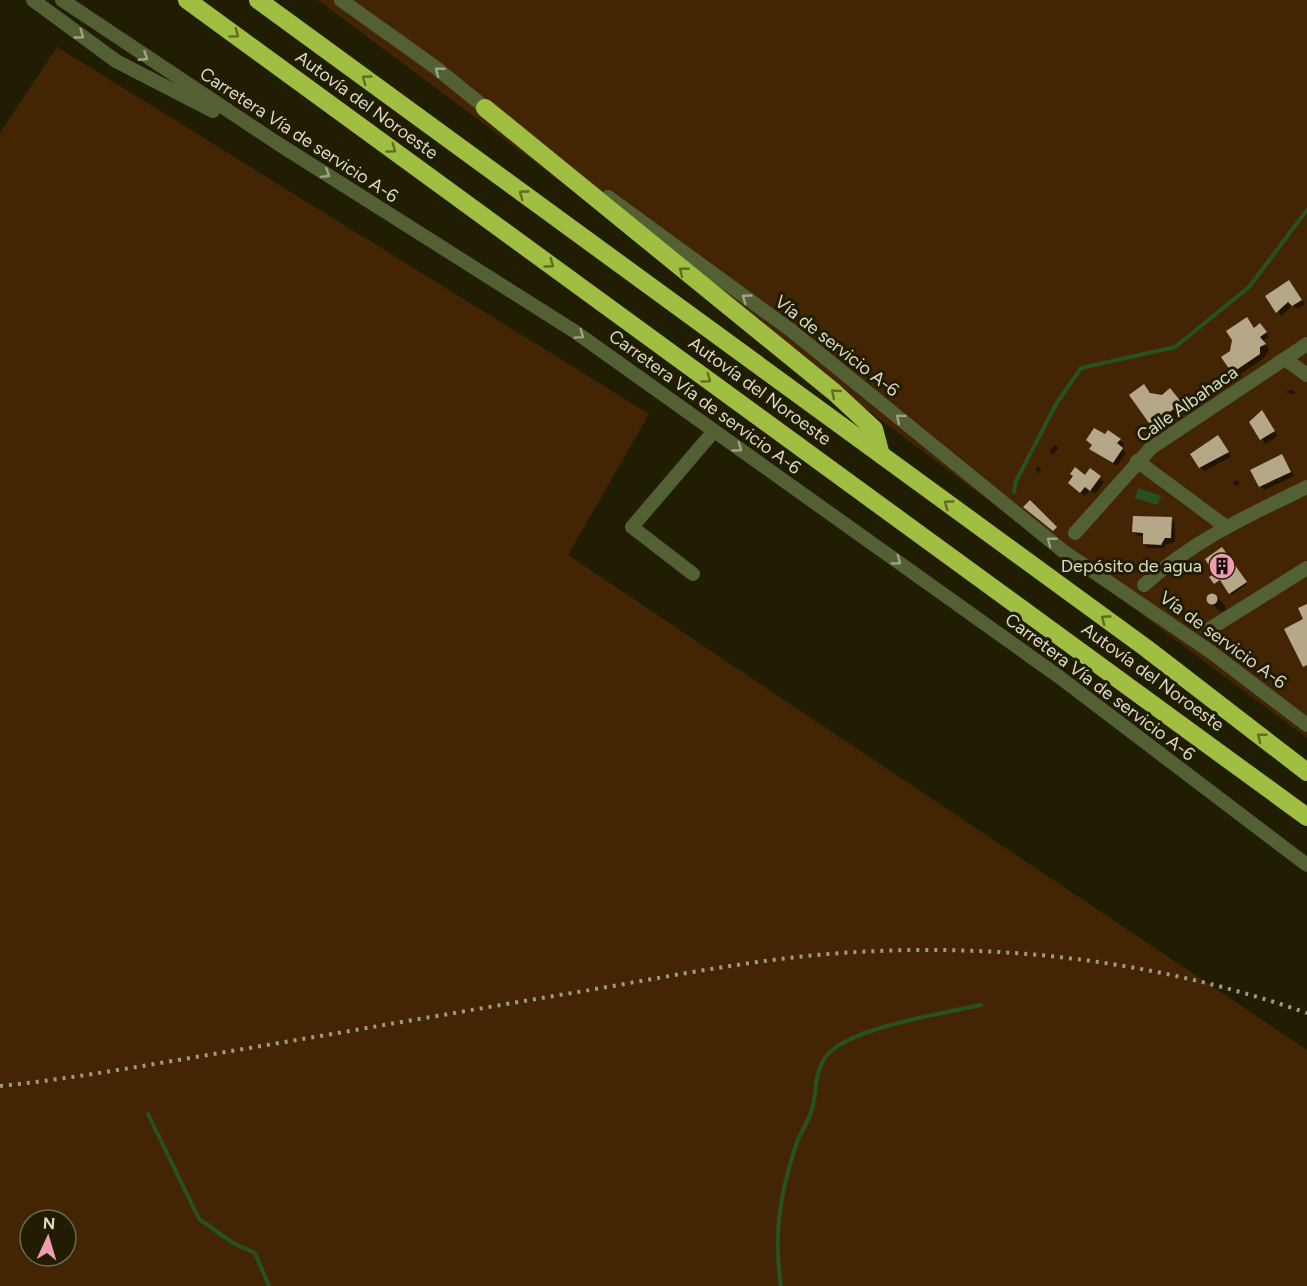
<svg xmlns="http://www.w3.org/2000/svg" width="1307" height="1286" font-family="Figtree,sans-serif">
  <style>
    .green { fill: #432504; fill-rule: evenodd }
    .water { fill: #265221 }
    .shadow { fill: #0007 }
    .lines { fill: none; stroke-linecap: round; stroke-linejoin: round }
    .stream { stroke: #265221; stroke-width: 4 }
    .building { fill: #b6a789 }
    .minor { stroke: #536033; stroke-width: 14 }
    .highway { stroke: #a0be42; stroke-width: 18 }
    .rail { stroke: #9d9b87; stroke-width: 4; stroke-dasharray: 3 6; stroke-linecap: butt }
    .oneway { stroke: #606e22 }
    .oneway2 { stroke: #9ea386 }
    .labels { text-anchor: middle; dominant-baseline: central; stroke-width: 6; stroke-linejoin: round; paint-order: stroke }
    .street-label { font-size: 18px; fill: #dcdaca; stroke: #211d02 }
    .poi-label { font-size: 18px; fill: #dcdaca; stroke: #211d02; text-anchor: end }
  </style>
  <rect width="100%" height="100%" fill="#211d02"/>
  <!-- green -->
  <path class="green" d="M318,0h989v738z
    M57,47l592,367 -81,141 739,495v236h-1307v-1153zM30,1220h36v36h-36z"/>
  <!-- water -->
  <path class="water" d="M1138,488l23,8 -4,9 -22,-7z"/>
  <!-- shadow -->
  <path class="shadow" d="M1293,286l12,18 -8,5 -4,-4 -12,11 -14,-20z
    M1251,323l4,6h9l5,8 -6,4 6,8 -5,9 -27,18 -4,-4 -2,-20z
    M1148,390l3,4 11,2 12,-2 11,14 -26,19 -4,-1 -5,-4z
    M1293,390l2,4 -9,-1v-2z
    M1262,412l16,24 -13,8 -14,-22z
    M1120,440l4,4 -3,4 5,5 -9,13 -26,-17z
    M1222,441l9,16 -27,14 -4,-4z
    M1055,445l4,3 -6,7 -4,-4z
    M1282,456l12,20 -30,14 -4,-4z
    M1038,466l3,3 -2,4 -4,-3z
    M1091,470l13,12 -9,12 -5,-4 -5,6 -11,-9v-10h11z
    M1237,480l3,3 -4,3 -3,-4z
    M1171,519l4,4v19l-10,3v3h-17l-4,-4 1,-8h-7l-4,-4z
    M1223,550l24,34 -15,11 -10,-14 -7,2z
    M1210,596h6l9,9v6h-6l-9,-9z"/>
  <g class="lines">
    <!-- stream -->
    <path class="stream" d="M1014,492l2,-11 40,-77 25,-36 94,-21 74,-60 58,-77
      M148,1114l51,105 34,24 22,10 14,33
      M781,1286c-8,-53 -1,-93 16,-144 4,-11 12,-21 15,-33 6,-20 1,-39 17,-56 25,-26 116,-40 152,-48"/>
  </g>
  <!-- building -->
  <path class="building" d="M1289,280l13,20 -10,6 -4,-4 -12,11 -11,-17z
    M1247,317l7,11 6,-5 7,9 -7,5 6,7 -6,3v7l-28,19 -11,-16 9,-6 2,-11 -6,-9z
    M1144,384l6,9 12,2 8,-7 12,15 -27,20h-6l-20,-28z
    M1262,410l13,21 -15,9 -11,-18z
    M1094,428l11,6 3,-4 13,9 -4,4 6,5 -10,15 -24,-14 3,-4 -6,-5z
    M1218,435l11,17 -30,16 -9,-14z
    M1282,454l9,18 -32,15 -9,-17z
    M1075,467l10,8 5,-7 11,8 -11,15 -5,-4 -5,6 -12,-10 5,-7 -3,-2z
    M1030,500l27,27 -4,4 -30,-24z
    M1133,516l39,1 -1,21h-6l-4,7 -18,-1v-11l-11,-1z
    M1222,547l25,35 -18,12 -9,-14 -6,4 -5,-7 5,-3 -9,-15z
    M1206.5 599a5.5 5.5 0 1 1 11 0a5.5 5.5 0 1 1-11 0Z
    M1307,604v61l-4,2 -19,-38 19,-10 -5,-11z"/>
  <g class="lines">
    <!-- minor -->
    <path class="minor" d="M33,0l83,61 97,50
      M62,0l215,143 297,188 484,345 249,189
      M341,0l94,67 58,47
      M608,197l184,134 271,220 148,101 96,73
      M1285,359l22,16
      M1137,461l88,65
      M1075,533l76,-85 156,-104
      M693,574l-61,-47 82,-96
      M1144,585c48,-44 105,-70 163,-98
      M1208,630l99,-62"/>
    <!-- highway -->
    <path class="highway" d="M187,0l1120,817
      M258,0l888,648 161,124
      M485,108l349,284 40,37 7,26"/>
    <!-- rail -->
    <path class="rail" d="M0,1086c79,-8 158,-23 237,-36 114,-19 227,-39 341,-58 83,-14 166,-31 250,-38 163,-13 325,5 479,59"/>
  </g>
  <!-- one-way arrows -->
  <defs><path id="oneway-chevron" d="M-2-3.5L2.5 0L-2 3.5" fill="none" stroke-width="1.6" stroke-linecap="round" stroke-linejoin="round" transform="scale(1.5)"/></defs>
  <g class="oneway">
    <use href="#oneway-chevron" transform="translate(235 34) rotate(36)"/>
    <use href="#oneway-chevron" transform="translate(366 79) rotate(-144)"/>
    <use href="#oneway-chevron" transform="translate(392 149) rotate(36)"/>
    <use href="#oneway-chevron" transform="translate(523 194) rotate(-144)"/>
    <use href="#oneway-chevron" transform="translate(550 264) rotate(36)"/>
    <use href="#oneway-chevron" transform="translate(683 271) rotate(-141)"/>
    <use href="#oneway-chevron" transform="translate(707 379) rotate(36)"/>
    <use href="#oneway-chevron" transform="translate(835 393) rotate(-139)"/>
    <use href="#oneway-chevron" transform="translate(948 504) rotate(-144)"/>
    <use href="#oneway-chevron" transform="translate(1105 619) rotate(-144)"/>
    <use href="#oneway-chevron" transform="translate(1261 737) rotate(-142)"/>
  </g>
  <g class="oneway2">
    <use href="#oneway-chevron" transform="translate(80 35) rotate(36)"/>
    <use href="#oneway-chevron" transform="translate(144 57) rotate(33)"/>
    <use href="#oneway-chevron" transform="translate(439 71) rotate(-142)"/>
    <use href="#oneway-chevron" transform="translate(326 174) rotate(32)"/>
    <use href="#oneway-chevron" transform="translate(746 298) rotate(-144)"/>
    <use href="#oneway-chevron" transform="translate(580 335) rotate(35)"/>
    <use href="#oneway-chevron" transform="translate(900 418) rotate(-140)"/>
    <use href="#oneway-chevron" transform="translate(738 448) rotate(36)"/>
    <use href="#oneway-chevron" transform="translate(1051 541) rotate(-142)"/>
    <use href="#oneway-chevron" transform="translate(897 561) rotate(36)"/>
  </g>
  <!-- icons -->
  <defs>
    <symbol id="building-disc" viewBox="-11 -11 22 22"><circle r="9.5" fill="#f29aaf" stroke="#211d02"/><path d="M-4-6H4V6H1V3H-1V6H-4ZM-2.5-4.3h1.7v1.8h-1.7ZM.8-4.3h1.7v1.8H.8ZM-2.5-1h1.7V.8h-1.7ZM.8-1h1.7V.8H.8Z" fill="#111"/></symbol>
  </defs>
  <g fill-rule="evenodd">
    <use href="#building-disc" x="1207" y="551" width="30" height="30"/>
  </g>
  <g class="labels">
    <!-- street labels -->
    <g class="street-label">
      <text transform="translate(367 105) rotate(36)">Autovía del Noroeste</text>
      <text transform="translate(299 135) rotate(33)">Carretera Vía de servicio A-6</text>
      <text transform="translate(837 346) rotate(38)">Vía de servicio A-6</text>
      <text transform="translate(760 391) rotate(36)">Autovía del Noroeste</text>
      <text transform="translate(705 402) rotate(36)">Carretera Vía de servicio A-6</text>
      <text transform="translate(1187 404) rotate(-35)">Calle Albahaca</text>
      <text transform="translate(1223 640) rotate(36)">Vía de servicio A-6</text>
      <text transform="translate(1153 677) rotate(36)">Autovía del Noroeste</text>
      <text transform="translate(1100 687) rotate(37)">Carretera Vía de servicio A-6</text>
    </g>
    <!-- poi labels -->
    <g class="poi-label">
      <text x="1202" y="566">Depósito de agua</text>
    </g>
  </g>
  <!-- north arrow -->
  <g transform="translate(48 1238) rotate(4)"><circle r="28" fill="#211d02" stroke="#6c6952" stroke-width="1.5"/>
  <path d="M0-4.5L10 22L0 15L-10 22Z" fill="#f29aaf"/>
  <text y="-9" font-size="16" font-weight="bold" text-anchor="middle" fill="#dcdaca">N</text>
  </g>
</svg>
